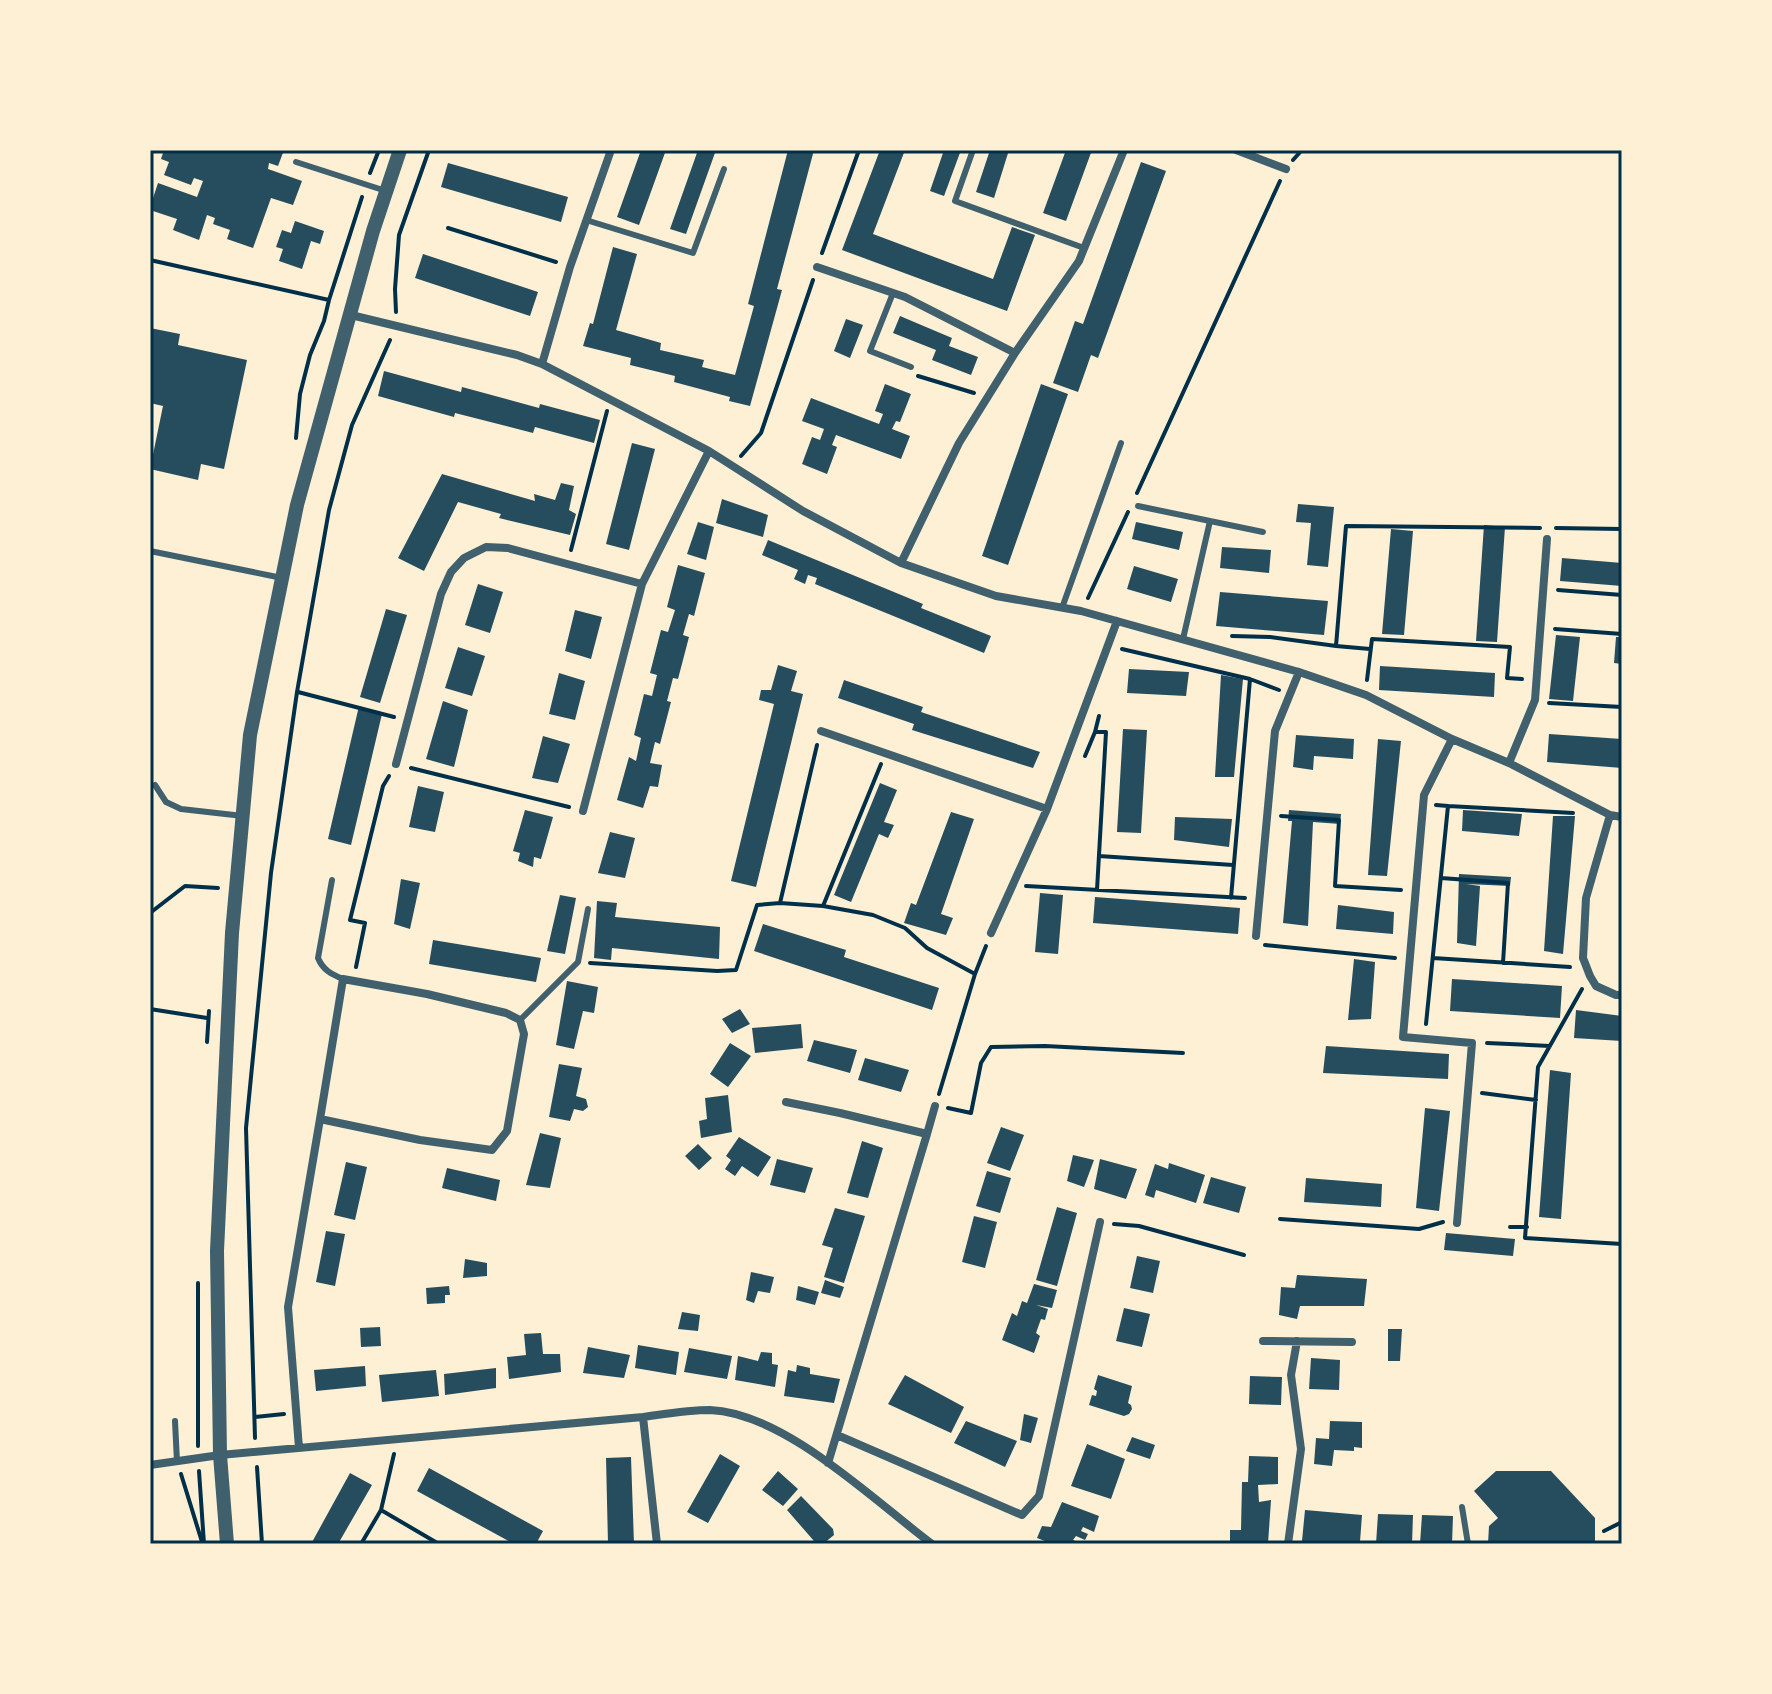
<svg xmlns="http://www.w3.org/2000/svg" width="1772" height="1694" font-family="'PT Serif',serif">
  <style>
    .building { fill: #264d5e }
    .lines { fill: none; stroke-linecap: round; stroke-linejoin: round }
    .path { stroke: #003049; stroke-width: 4 }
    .service { stroke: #3f606c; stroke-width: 6 }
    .minor { stroke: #3f606c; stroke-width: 8 }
    .tertiary { stroke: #3f606c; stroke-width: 14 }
    .neatline { fill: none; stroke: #003049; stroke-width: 3 }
  </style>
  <rect width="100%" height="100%" fill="#fdf0d5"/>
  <!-- building -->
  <path class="building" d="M164,150h120l-6,16 -9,-3 -1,6 34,12 -9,24 -22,-7 -18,50 -26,-9 3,-9 -17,-6 2,-6 -8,-3 -8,25 -26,-10 4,-11 -27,-9v-13l3,1 5,-15 39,14 6,-16 -9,-3 -3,7 -27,-10 5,-13 -8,-3z
    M641,150h25l-27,75 -22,-8z
    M698,150h18l-30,84 -16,-5z
    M788,150h26l-37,139 5,1 -32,116 -21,-5 1,-4 -56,-15 1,-6 -45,-11 1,-7 -48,-12 7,-23 3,1 20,-77 24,7 -21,76 45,13 -1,7 44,10 -2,7 33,8 19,-69 -6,-2z
    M880,150h25l-32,84 120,45 19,-52 23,8 -28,76 -165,-61z
    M944,150h17l-17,46 -14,-5z
    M990,150h19l-15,48 -18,-6z
    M1066,150h26l-26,71 -23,-8z
    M1141,162l25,9 -68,187 -7,-3 -13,37 -25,-9 22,-62 8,3z
    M448,163l120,34 -7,25 -120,-35z
    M295,221l29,10 -4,13 -9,-3 -9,28 -23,-8 4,-12 -7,-2 6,-17 9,3z
    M423,254l115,38 -8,24 -115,-38z
    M900,316l52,22 -3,8 29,11 -7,18 -39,-15 4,-10 -43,-17z
    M846,319l17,6 -13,33 -16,-7z
    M150,328l30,6 -2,11 69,15 -23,109 -23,-5 -3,16 -48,-11 13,-63 -13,-3z
    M384,371l77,21 1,-5 77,21 1,-4 60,16 -6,23 -59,-16 -2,6 -78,-20 -1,4 -76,-21z
    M885,384l26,10 -11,28 -4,-1 -4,8 18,7 -9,23 -65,-24 -4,10 5,2 -10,27 -25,-10 10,-27 8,3 4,-11 -22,-8 9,-23 68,26 4,-10 -8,-3z
    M1041,384l27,10 -60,171 -26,-9z
    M632,443l23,6 -26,101 -23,-6z
    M442,474l93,27 -1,-7 21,6 6,-17 13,3 -5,24 7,4 -6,21 -71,-17 2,-4 -43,-12 -34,69 -26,-13z
    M722,499l46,16 -5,22 -47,-14z
    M1298,504l36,3 -6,60 -21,-2 4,-42 -15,-1z
    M698,522l16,5 -8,33 -19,-6z
    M1136,522l47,10 -4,18 -47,-11z
    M1484,525l21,2 -8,115 -21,-1z
    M1391,529l22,2 -9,104 -22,-1z
    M768,540l155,64 -2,4 70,28 -7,17 -169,-69 2,-6 -9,-3 -3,9 -11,-5 4,-9 -36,-15z
    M1222,547l49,3 -2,23 -49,-5z
    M1562,558l60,5v23l-62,-5z
    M678,565l27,8 -11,43 -5,-2 -6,21 6,2 -11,42 -5,-1 -6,23 4,1 -11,42 -5,-2 -5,21 12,2 -4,22 -8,-1 -7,22 -26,-8 12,-43 7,4 5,-23 -7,-3 10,-41 8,2 5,-21 -7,-2 11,-43 7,2 7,-22 -8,-3z
    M1134,566l44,13 -7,23 -44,-13z
    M478,584l25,8 -13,41 -25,-8z
    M1220,592l108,9 -4,34 -108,-9z
    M386,609l21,6 -27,88 -20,-6z
    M575,610l27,7 -11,42 -26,-8z
    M1556,635l24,2 -7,64 -24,-2z
    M1616,637h6v27l-8,-1z
    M458,647l27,9 -13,40 -27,-8z
    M778,665l19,6 -6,20 12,3 -47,193 -25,-6 43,-177 -15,-4 2,-10h10z
    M1380,666l115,7 -1,24 -115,-7z
    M1129,669l60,3 -3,24 -59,-3z
    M559,673l26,8 -10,39 -26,-6z
    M1221,675l22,4 -9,98h-19z
    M844,680l79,27 -2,5 119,40 -7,16 -121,-38 2,-6 -76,-26z
    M443,701l25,9 -14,57 -28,-8z
    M359,706l23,8 -31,131 -23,-6z
    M1123,729l24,1 -6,103 -24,-1z
    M1549,734l73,5v29l-75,-6z
    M1296,735l58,4 -1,20 -39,-3 -1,14 -20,-3z
    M543,736l27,8 -12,39 -26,-5z
    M1378,739l23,2 -14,135 -19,-1z
    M880,783l17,7 -13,32 10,3 -6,13 -9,-4 -28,68 -17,-7z
    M418,786l26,6 -9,40 -26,-5z
    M525,810l28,7 -12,42 -7,-2 -1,10 -15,-6 2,-8 -7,-2z
    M1289,810l52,4 -1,10 -27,-2 -5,104 -25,-3 9,-102h-4z
    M1463,810l59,4 -3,22 -57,-5z
    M951,812l23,7 -33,95 12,4 -7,17 -42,-12 7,-20 5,2z
    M1553,816h22l-12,138 -19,-3z
    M1175,817l57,2 -3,28 -55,-7z
    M610,832l25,6 -10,40 -27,-5z
    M1459,874l52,3 -1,9 -44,-2 14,2 -4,60 -19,-3z
    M401,879l19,4 -10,46 -16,-5z
    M1040,893l23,2 -5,59 -23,-2z
    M560,895l16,3 -11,56 -18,-3z
    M1095,897l145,11 -2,26 -145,-11z
    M597,901l20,2 -2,14 105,10 -1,32 -107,-11 -1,12 -17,-2z
    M1338,905l56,7 -1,22 -57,-5z
    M763,924l83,26 -2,7 95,31 -7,22 -178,-59z
    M433,940l108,18 -5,24 -107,-18z
    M1354,959l21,3 -4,57 -23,1z
    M1452,979l110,7 -2,32 -110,-7z
    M567,981l31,6 -4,26 -11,-2 -9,38 -18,-4z
    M740,1009l10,15 -18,9 -10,-14z
    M1576,1010l46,6v25l-48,-3z
    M801,1024l2,24 -48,5 -3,-25z
    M814,1040l43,10 -7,23 -43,-12z
    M730,1043l21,13 -23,31 -18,-13z
    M1326,1046l123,8 -1,25 -125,-6z
    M865,1058l44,12 -8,22 -43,-12z
    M559,1064l23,4 -6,28 10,3 2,8 -5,4 -9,-2 -4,12 -21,-4z
    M1550,1070l21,3 -10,146 -22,-2z
    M728,1095l4,37 -31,6 -2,-17 8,-2 -2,-21z
    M1425,1108l25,3 -11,100 -23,-3z
    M1001,1127l23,8 -14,36 -23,-8z
    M540,1133l21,5 -11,50 -24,-3z
    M739,1137l32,20 -13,20 -16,-11 -7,10 -10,-7 6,-9 -5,-4z
    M862,1141l21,7 -15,50 -21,-5z
    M698,1144l14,14 -13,12 -14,-14z
    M1073,1155l21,5 -10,27 -17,-6z
    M777,1159l36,9 -8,25 -35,-8z
    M1100,1159l37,10 -11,30 -32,-10z
    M346,1162l21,5 -12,53 -21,-5z
    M1169,1163l36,12 -9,28 -40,-13 -2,8 -9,-3 10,-31 13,5z
    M447,1168l53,12 -4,21 -54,-13z
    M987,1171l24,7 -11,35 -24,-7z
    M1211,1177l35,10 -7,26 -36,-10z
    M1306,1178l76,6 -1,23 -77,-5z
    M1057,1207l20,6 -20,73 -21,-6z
    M835,1208l30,8 -21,67 -20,-6 9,-29 -11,-3z
    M974,1216l23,6 -12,46 -23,-6z
    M326,1231l19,3 -10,52 -19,-4z
    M1446,1233l69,6 -2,17 -69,-6z
    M1137,1256l23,5 -7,32 -23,-5z
    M465,1259l22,4v13l-24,2z
    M751,1272l23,5 -4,16 -12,-2 -4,12 -8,-3z
    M1297,1275l70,4 -3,27h-64l-3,13 -18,-4 2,-28 14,1z
    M825,1280l19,7 -4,11 -19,-5z
    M1034,1284l23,6 -5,18 -16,-3 12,4 -3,11 -4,-1 -5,14 4,3 -6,17 -32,-13 10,-27 5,3 5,-15 5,2z
    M449,1286l1,9h-5v8l-18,1 -1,-16z
    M798,1286l21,6 -4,13 -19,-5z
    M1124,1308l26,6 -8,33 -26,-6z
    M682,1312l18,3 -2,16 -20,-2z
    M380,1327l1,19 -20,1 -1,-19z
    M1388,1329h14l-2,32h-12z
    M541,1333l2,21h17l1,18 -52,7 -2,-22 19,-2 -2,-21z
    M638,1345l41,7 -3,23 -41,-7z
    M588,1347l42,8 -6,23 -41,-5z
    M689,1348l43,8 -5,23 -43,-7z
    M761,1352l11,1v11l6,1 -3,22 -40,-7 3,-24 20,5z
    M1311,1358l29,2 -1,30 -30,-1z
    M797,1365l13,3v6l30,5 -6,24 -50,-7 4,-26 8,2z
    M365,1366l1,20 -50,5 -2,-21z
    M496,1368v20l-51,7 -1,-21z
    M436,1370l3,26 -57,6 -3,-27z
    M905,1375l59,32 -13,26 -63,-29z
    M1098,1375l34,11 -4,17 3,2 1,4 -3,5 -5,2 -35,-11 3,-10 4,1 1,-5 -3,-2z
    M1250,1376l32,1 -1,28 -32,-1z
    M1024,1414l14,4 -7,25 -11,-3z
    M966,1421l51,20 -12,26 -51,-24z
    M1330,1421l32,1v26l-8,-1v4l-20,-1 -2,16 -18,-2 2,-26 13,1z
    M1132,1437l23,8 -5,14 -24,-8z
    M1087,1444l38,15 -14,40 -40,-13z
    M720,1454l20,12 -32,57 -21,-11z
    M1249,1456l29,1v27l-20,1 1,17 12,-2 -3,44h-38v-14h11l1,-48h6z
    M631,1457l3,87h-26l-2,-86z
    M429,1468l114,63 -7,13h-22l-97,-53z
    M778,1471l20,18 -15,17 -21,-16z
    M1496,1471h55l44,47v26h-107l1,-18 9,-8 -24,-27z
    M350,1473l22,12 -34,59h-27z
    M801,1496l32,33 1,6 -11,9h-13l4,-3 -27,-31z
    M1062,1502l37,14 -5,16 -11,-5 -2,4 7,3 -3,6 -9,-4 -3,4 10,4h-30l-16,-6 5,-12 9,1z
    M1305,1510l57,5 -2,27 -58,-1z
    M1378,1514l35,1 -1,29h-36z
    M1422,1515l31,1 -1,28h-32z"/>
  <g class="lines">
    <!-- path -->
    <path class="path" d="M1293,160l9,-10
      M370,173l9,-23
      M448,228l108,34
      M822,253l37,-103
      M150,260l179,40
      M396,312l-1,-23 4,-54 30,-85
      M918,376l56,17
      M296,438l4,-44 10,-39 14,-34 5,-21 33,-103
      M741,456l20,-23 52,-153
      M1137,493l143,-312
      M1556,528l66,1
      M571,550l36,-139
      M1558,590l64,5
      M1088,598l40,-86
      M1555,629l67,5
      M1232,636l38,1 66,9 10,-120 194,2
      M1336,646l34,3
      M1122,649l128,30 29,11
      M1367,680l5,-41 138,8 -3,31 15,1
      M298,692l96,25
      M1549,703l73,4
      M817,745l-37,158 43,3 50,9 32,13 22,20 48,26
      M1085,756l10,-24
      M411,768l158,39
      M1448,806l125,7
      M1281,816l58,4 -4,66 66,4
      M1099,856l134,9
      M1441,878l67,5 -5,80
      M1026,886l219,12
      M1097,890l9,-158h-11l4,-16
      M1231,898l19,-219
      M823,906l58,-142
      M150,913l35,-27 33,2
      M1265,945l130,13
      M1433,958l137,9
      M590,963l127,8 19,-1 21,-65 23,-2
      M356,967l9,-44 -15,-3 33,-134 6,-10
      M1582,989l-44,78 -13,171 97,6
      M150,1009l57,9
      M1426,1024l22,-218 -12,-1
      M207,1042l2,-31
      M1487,1043l63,3
      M1482,1093l54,7
      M939,1094l36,-120 11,-28
      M948,1108l23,5 10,-50 10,-16 54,-1 138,7
      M1280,1219l139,10 24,-7
      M1114,1224l25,2 105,29
      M1510,1227h17
      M255,1417l29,-3
      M255,1438l-9,-310 25,-255 26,-181 32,-182 23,-85 38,-85
      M198,1446v-163
      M257,1467l5,77
      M199,1471l5,73
      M181,1474l21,68
      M381,1510l13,-56
      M1604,1531l18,-9
      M361,1544l20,-34 58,34"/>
    <!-- service -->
    <path class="service" d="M973,150l-18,51 129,47
      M296,162l90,29
      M586,220l107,33 31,-84
      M893,293l-23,58 41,16
      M1138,506l125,26
      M150,551l132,27
      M1062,608l59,-165
      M1183,639l27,-118
      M155,785l11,17 15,7 62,7
      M332,880l-14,78c5,12 13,16 25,21
      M520,1020l58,-58 10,-53
      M175,1421l2,41
      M1462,1507l6,37"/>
    <!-- minor -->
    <path class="minor" d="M1236,150l50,19
      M817,267l88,30 110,56
      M351,315l166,40 25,9 167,87 94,60 98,52 95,33 85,15 218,61 67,23 86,44 57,24 101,52 12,2
      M542,364l28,-97 41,-117
      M901,563l58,-120 56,-90 64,-92 45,-111
      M821,731l226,78
      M1452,739l-28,56 -21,242 69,6 -15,180
      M1509,763l26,-63 12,-161
      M396,764l45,-170 10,-22 13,-14 22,-11 22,1 134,36
      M583,811l59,-227 67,-133
      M1610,815l-24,83 -3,60 7,18 6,10 20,9h6
      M991,933l56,-124 70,-188
      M1256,936l19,-205 24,-59
      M786,1102l54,11 87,21 -99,329
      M927,1134l8,-28
      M1263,1341l89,1
      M643,1417l14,127
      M837,1435l185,80 17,-19 61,-274
      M299,1448l-11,-141 32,-188 23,-140 84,15 79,19 14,7 4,14 -17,97 -15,19 -72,-10 -100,-21
      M150,1465l70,-10 423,-38c22,-3 45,-7 67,-7 75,3 163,90 222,134
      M1288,1544l13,-95 -10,-74 6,-34"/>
    <!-- tertiary -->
    <path class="tertiary" d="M227,1544l-7,-89 -3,-204 15,-318 18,-198 47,-230 76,-274 27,-81"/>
  </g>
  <!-- border -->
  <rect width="1772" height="1694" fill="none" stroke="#fdf0d5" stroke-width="304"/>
  <rect x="152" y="152" width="1468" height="1390" class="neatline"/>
</svg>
